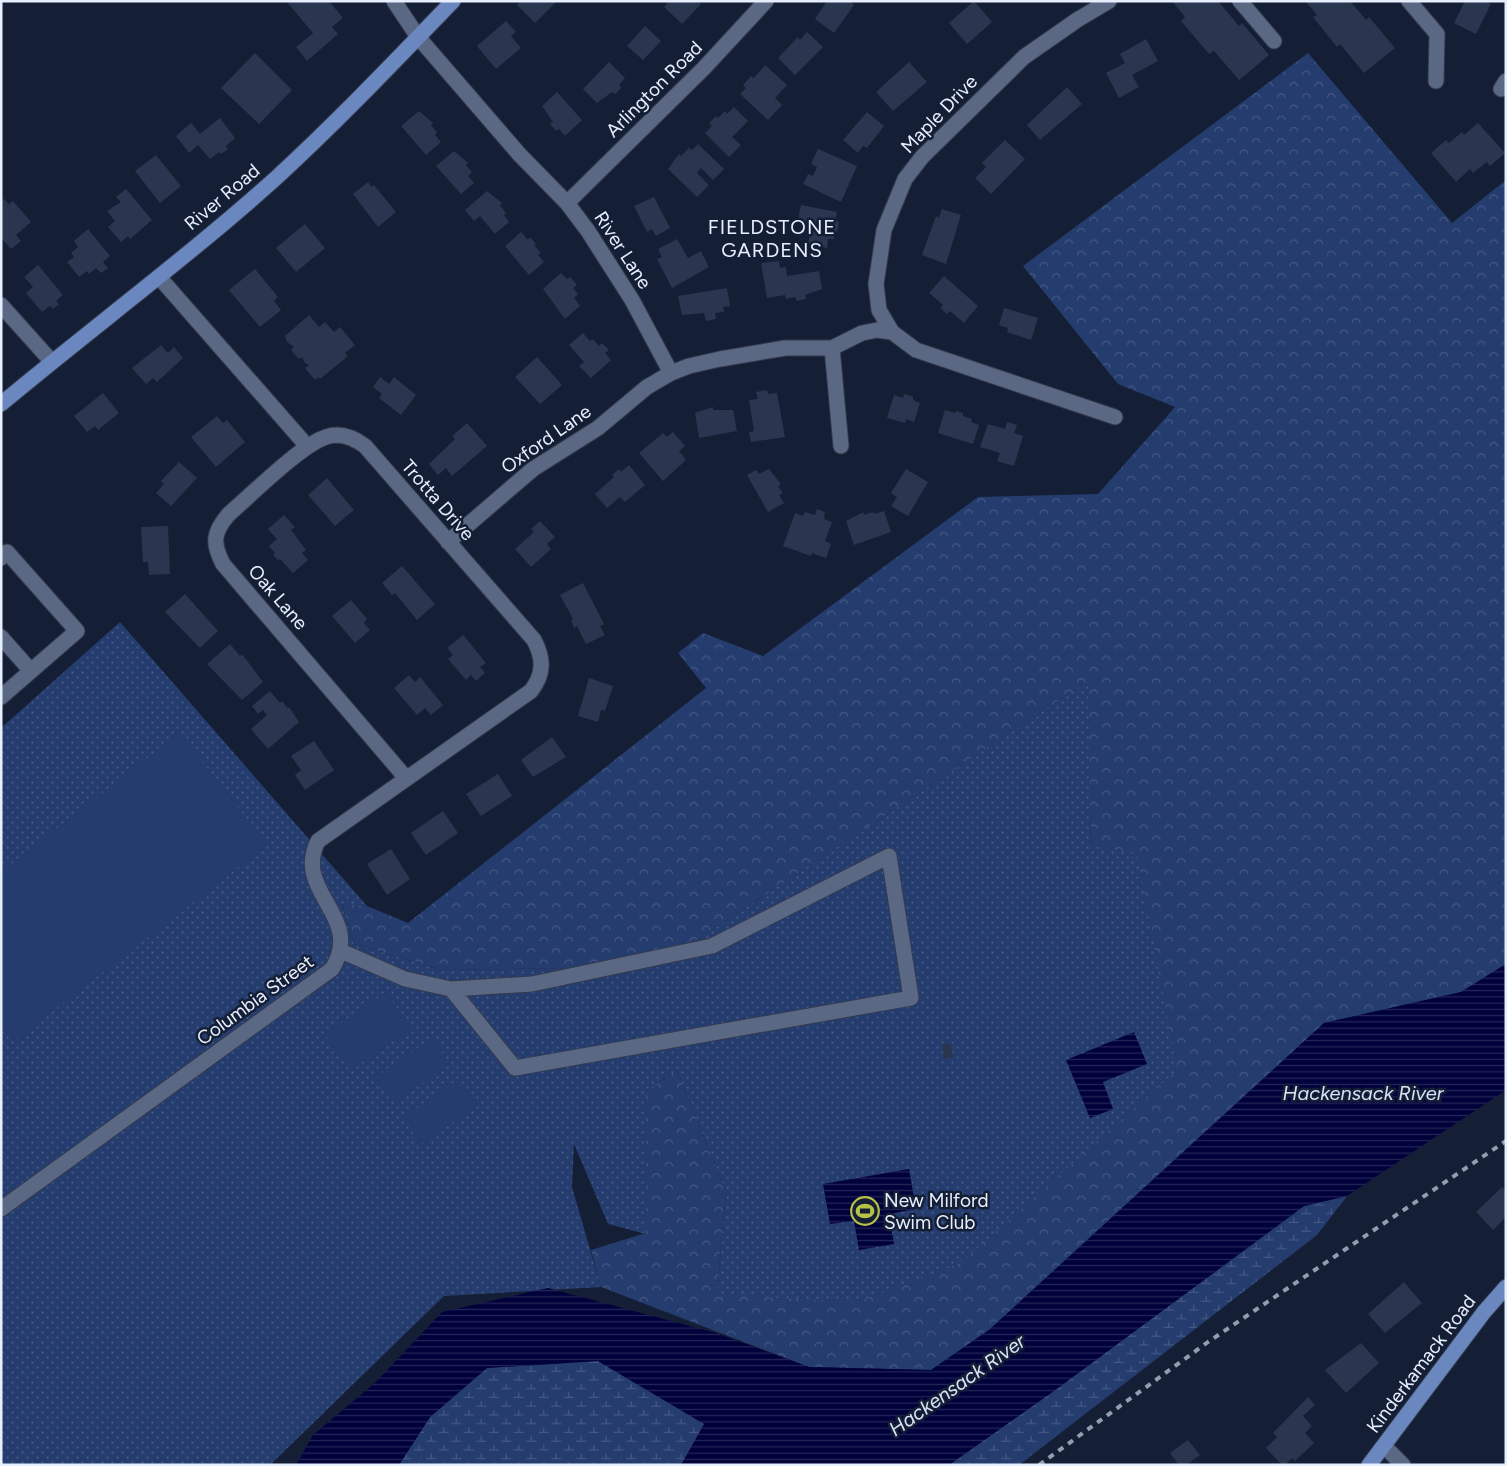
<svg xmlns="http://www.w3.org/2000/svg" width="1507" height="1466" font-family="Figtree,sans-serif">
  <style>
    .forest { fill: url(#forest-crowns) }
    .wetland { fill: url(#wetland-marsh) }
    .park { fill: url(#park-dots) }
    .pitch { fill: #253c6e }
    .water { fill: url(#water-rules) }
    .building { fill: #2a364f }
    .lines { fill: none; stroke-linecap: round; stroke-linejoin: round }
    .minor-casing { stroke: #343b4e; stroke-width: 17 }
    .major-casing { stroke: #343b4e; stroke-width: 17 }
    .minor { stroke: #5a6883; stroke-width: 15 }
    .major { stroke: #6a87c0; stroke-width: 15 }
    .rail { stroke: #939daf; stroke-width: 4; stroke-dasharray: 6 6; stroke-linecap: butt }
    .labels { text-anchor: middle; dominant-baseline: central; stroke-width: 5; stroke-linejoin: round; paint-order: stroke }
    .street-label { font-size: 19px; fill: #e7efff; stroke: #141f35 }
    .poi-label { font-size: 19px; fill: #e7efff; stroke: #141f35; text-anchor: start }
    .neighbourhood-label { font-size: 20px; letter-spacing: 1px; fill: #e7efff; stroke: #141f35 }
    .water-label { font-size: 20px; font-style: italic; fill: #d9e3f7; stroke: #141f35 }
  </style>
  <defs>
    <pattern id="forest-crowns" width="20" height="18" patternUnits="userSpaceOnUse" patternTransform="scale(1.25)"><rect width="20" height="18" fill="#253c6e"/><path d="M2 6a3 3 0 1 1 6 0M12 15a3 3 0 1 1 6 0" fill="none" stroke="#455884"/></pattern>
    <pattern id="wetland-marsh" width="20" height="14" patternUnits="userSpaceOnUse" patternTransform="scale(1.25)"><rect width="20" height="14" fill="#253c6e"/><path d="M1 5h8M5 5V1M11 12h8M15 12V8" fill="none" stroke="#455884"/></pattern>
    <pattern id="park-dots" width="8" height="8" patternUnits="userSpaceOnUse" patternTransform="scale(1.25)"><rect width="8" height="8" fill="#253c6e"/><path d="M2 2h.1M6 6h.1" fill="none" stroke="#455884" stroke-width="1.8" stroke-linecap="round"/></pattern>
    <pattern id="water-rules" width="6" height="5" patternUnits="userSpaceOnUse" patternTransform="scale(1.25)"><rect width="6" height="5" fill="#00003b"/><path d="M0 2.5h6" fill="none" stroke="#252658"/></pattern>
  </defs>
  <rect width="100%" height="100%" fill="#141f35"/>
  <!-- forest -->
  <path class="forest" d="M1308,53l144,170 54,-43v784l-45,28 -137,31 -335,307 -58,40 -122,-3 -208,-80 -10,-37 55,-17v-143l31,-19 49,120 -9,103 374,-448 -4,-164 -431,285 -214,3 -88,-26 -12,-41 25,3 41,17 298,-235 -28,-35 25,-20 60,23 215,-159 120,-3 77,-87 -57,-23 -95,-118z"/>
  <!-- wetland -->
  <path class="wetland" d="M1347,1196l-30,39 -298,230h-70l109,-77 246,-182z
    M598,1361l107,63 -24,41h-282l31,-48 57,-49z"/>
  <!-- park -->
  <path class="park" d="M120,622l247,284 -25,-2 12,40 88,26 214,-3 432,-286 3,165 46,7 40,217 -216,193 -104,39 -140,-7 9,-104 -49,-120 -31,19v144l-38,-10 -34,-80 -2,43 29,100 -157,9 -174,169h-269v-737z"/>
  <!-- pitch -->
  <path class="pitch" d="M180,733l87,112 -252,195 -14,-18v-150z
    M386,992l25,37 -61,41 -25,-36z
    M433,1038l17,26 -56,39 -18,-26z
    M459,1079l18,26 -56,39 -18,-26z"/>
  <!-- water -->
  <path class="water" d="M1506,964v126l-159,106 -43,10 -246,182 -109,77h-268l23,-41 -106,-63 -111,7 -57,49 -31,48h-103l17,-30 63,-53 66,-70 106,-24 168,45 93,34 122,3 58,-40 335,-307 137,-31z
    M1134,1032l13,32 -44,18 10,27 -23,9 -24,-58z
    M909,1169l7,40 -27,5 5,30 -35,6 -5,-29 -24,3 -7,-40z"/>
  <!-- building -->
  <path class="building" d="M286,1h43l14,17 -11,9 6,7 -31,27 -11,-14 17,-14z
    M520,1h37l-22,22 -18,-18z
    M669,1h29l3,3 -19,20 -18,-17z
    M827,1h23l4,4 -20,28 -19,-14z
    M974,1l18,21 -25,22 -18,-21z
    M1172,1h46l21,25 3,-3 27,32 -30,25 -25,-29 -5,3 -28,-33 4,-4z
    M1305,1h45l16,19 3,-3 26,31 -31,25 -24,-29 -3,3 -24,-30 4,-2z
    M1465,1h20l6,3 -15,30 -22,-11z
    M506,21l10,11 -5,4 10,12 -25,21 -19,-23z
    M645,26l16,15 -18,19 -16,-14z
    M807,32l16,15 -28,28 -17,-17 20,-21 2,3z
    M1146,39l12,22 -26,14 7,12 -20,11 -13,-25 19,-10 -5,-9z
    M255,53l37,37 -33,34 -38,-36z
    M609,62l16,16 -6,7 2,3 -6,6 -3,-2 -15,11 -14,-14z
    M909,62l18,20 -34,29 -17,-19z
    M765,65l22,20 -12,13 7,7 -14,15 -28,-26 6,-6 -3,-3 8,-9 3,2z
    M1067,87l15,17 -42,36 -13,-15z
    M557,92l25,28 -17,16 -6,-7 -3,2 -6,-7 3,-2 -11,-16z
    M734,107l14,14 -16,16 9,8 -12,12 -24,-24 7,-7 -3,-3 7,-7 2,2 7,-7 2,3z
    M419,111l14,12 -2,2 6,7 -2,3 6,7 -15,13 -25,-29z
    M867,112l17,14 -17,22 -4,-2 -5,7 -15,-13z
    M220,118l15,20 -9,8 2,3 -7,5 -2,-2 -9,7 -12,-14 -9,8 -13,-17 15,-13 9,11z
    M1478,123l27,30 -15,13 -3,-4 -14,11 -3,-4 -14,13 -25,-29 15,-13 3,3 13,-11 2,3z
    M1005,140l20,19 -34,35 -16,-16 11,-11 -4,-4z
    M698,144l26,25 -11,11 -12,-12 -4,5 12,12 -12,12 -29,-28 11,-15 2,2 8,-8 3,2z
    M818,149l39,17 -16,36 -38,-18 5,-10 5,2 4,-9 -6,-3z
    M454,151l14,12 -2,2 6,7 -4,4 6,7 -13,11 -25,-28z
    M156,155l25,31 -21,17 -25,-32z
    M368,182l4,5 2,-2 22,27 -18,15 -25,-33z
    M126,189l26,31 -22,19 -2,-3 -7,6 -13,-15 7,-6 -8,-10 14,-9 -5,-5z
    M487,191l15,12 -2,2 6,8 -2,2 5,7 -14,12 -15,-18 -6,5 -9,-11z
    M654,197l16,31 -14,8 -4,-7 -5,3 -13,-26z
    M4,199l5,5 4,-3 18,21 -15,13 5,6 -10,8 -10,-11v-37z
    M801,205l36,7 -2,9 4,1 -2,10 -2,-1 -1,8h-6l-1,9 -19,-4 4,-21 -14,-3z
    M942,209l19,6 -15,49 -24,-9 14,-39 3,2z
    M305,224l20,24 -29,24 -20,-24z
    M88,229l22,27 -7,6 5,6 -7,5 -5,-5 -7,6 -2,-3 -8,6 -12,-15 7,-5 -3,-4 7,-6 -4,-6z
    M521,232l7,8 2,-3 6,7 -2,1 7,8 -3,2 6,7 -15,13 -24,-29z
    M677,239l11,19 13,-7 8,16 -37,21 -15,-29 5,-2 -4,-8z
    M779,261l1,7 6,-1 1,9 32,-5 3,18 -17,6 1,4 -10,2v-4l-10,2 -1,-4 -18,3 -6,-35z
    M38,265l25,30 -7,6 3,3 -6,5 -3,-3 -8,6 -16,-19 7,-6 -9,-10z
    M255,269l23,28 -4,4 7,9 -21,17 -31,-37z
    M561,273l6,6 3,-2 7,8 -4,3 5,6 -4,4 6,8 -15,13 -22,-30z
    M944,276l34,30 -14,17 -14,-12 -3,3 -7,-6 3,-3 -14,-12z
    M727,288l3,18 -7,1 1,5 -9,1 1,6 -10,2 -2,-8 -22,2 -4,-19z
    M1004,308l34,10 -7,22 -24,-8 1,-4 -9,-3z
    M309,315l10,12 6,-5 9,10 6,-5 15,18 -10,8 3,3 -28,23 -1,-2 -4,3 -10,-12 4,-3 -4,-2 -3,-6 -3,2 -8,-9 3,-3 -7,-5 -2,-6z
    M583,333l7,8 3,-2 6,7 3,-3 7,7 -4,3 6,7 -20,18 -12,-12 5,-4 -15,-17z
    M161,345l7,8 6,-6 9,11 -26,24 -4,-4 -7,6 -14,-16z
    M537,357l25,28 -22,19 -25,-27z
    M380,377l9,7 5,-7 22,18 -15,20 -22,-17 3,-4 -9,-7z
    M767,390l1,4 9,-1 8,44 -34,5 -2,-10 5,-1 -5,-31 9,-1 -2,-7z
    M103,393l16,20 -21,17 -3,-4 -8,6 -13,-16z
    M904,394l9,3v3l7,3 -6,19 -8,-3 -1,4 -18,-5 7,-23 9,3z
    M713,407v3h20l4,21 -38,7 -4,-25z
    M945,410l10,3 1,-2 7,2v3l9,3 -1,3 8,3 -6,19 -35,-11z
    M217,416l6,7 4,-3 18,22 -29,25 -25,-30z
    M1007,422l10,3 -3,8 9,3 -9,30 -17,-5 3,-8 -20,-6 8,-23 17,5z
    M467,423l20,23 -35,30 -6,-8 -8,7 -9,-11 26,-25 -3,-3z
    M673,432l12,14 -6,5 7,9 -23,21 -24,-28 24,-20 4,4z
    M179,462l18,16 -26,28 -15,-13 8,-9 -3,-3z
    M629,465l16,20 -20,17 -5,-5 -13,11 -12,-14 19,-17 -2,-2 7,-6 2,3z
    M769,469l12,15 -3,2 5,7 -4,2 5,8 -16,9 -21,-37 9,-5 3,4z
    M906,469l22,13 -20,34 -17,-10 6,-9 -6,-4z
    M327,478l27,32 -19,16 -27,-31z
    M817,509l8,3 -1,7 8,3 -7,19 6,3 -5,14 -14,-5 -1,3 -28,-10 12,-33 8,3 2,-4 10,3z
    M884,511l7,21 -37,13 -8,-24 17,-9 1,3 9,-3 1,2z
    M284,515l11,12 -4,3 15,20 -4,3 6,7 -15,13 -13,-14 -2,1 -5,-5 2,-2 -6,-7 8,-7 -9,-10z
    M540,521l15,16 -8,7 4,5 -20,18 -16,-18 19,-17 -3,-3z
    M168,526l2,48 -21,1 -1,-13h-5l-2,-35z
    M402,566l33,38 -18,16 -22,-27 -3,2 -10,-12z
    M583,583l21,41 -4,2 5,9 -19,9 -9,-18 -3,2 -3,-8 2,-1 -13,-24z
    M185,594l33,37 -18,17 -35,-36z
    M351,600l16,19 -3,4 6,7 -15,13 -23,-27z
    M463,635l23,28 -6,4 5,6 -9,8 -5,-6 -5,5 -18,-21 5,-4 -6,-7z
    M230,644l10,12 2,-2 21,28 -21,18 -35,-36z
    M409,675l6,7 5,-5 23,28 -12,10 -6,-7 -8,7 -23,-27z
    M589,678l24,8 -8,25 -4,-1 -3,12 -20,-6z
    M270,691l10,12 2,-2 6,8 1,-2 10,15 -31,27 -17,-20 16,-14 -4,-5 -5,4 -6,-8z
    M552,737l14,20 -33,20 -12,-17z
    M314,741l20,29 -29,20 -10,-15 6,-5 -10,-14z
    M498,774l14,22 -31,20 -15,-22z
    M443,811l15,22 -32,22 -15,-22z
    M391,849l19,30 -23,16 -20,-31z
    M951,1043l2,14 -9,2 -2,-15z
    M1502,1187l4,4v26l-13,13 -17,-18z
    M1404,1282l18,21 -37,30 -17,-19z
    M1361,1343l18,20 -33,30 -21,-23z
    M1308,1397l7,8 -12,11 9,10 -7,7 9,10 -19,18 -3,-3 -7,7h-3l-16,-17 11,-11 -4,-4z
    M1188,1440l12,15 -14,10h-7l-9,-12z"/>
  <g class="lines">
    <defs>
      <path id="minor" d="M394,1l24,36 101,117 48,49 21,28 44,69 39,73
        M1109,1l-32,19 -53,37 -102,100 -17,22 -21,51 -8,54 3,26 13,22 24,18 199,67
        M1240,1l34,40
        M1409,1l28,33 -1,47
        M1501,89l5,-8
        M567,203l137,-135 62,-67
        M159,277l148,169
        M1,305l51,57
        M832,348l9,98
        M448,542l85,-73 65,-41 49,-41 24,-14 18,-7 31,-7 65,-11h47l30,-15 15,-3 15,2
        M1,558l6,-6 70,79 -46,40
        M1,637l30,34 -30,26
        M341,951l64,28 46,10 81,-5 180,-38 177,-90 22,142 -396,70 -64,-79
        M1,1209l331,-240c33,-53 -40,-77 -14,-128l213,-150c13,-17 13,-32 3,-51l-169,-194c-11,-8 -25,-14 -39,-9 -25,8 -75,58 -97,77 -16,18 -17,29 -6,50l183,214
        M1385,1447l18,18"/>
      <path id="major" d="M1,404c91,-76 187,-147 275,-226 61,-56 119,-117 177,-177
        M1369,1465l115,-153 22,-25"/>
    </defs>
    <!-- minor casing -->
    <use href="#minor" class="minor-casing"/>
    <!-- major casing -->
    <use href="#major" class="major-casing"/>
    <!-- minor -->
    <use href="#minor" class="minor"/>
    <!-- major -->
    <use href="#major" class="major"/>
    <!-- rail -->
    <path class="rail" d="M1039,1465l169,-123 298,-201"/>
  </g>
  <!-- icons -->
  <defs>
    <symbol id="stadium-ring" viewBox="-11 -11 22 22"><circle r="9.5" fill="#141f35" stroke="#b8c147" stroke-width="1.5"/><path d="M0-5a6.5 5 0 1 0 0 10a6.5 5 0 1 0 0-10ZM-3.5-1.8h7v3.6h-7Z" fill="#b8c147"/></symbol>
  </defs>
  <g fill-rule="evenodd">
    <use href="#stadium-ring" x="849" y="1195" width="32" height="32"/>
  </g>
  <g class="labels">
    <!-- street labels -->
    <g class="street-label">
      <text transform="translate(654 89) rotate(-45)">Arlington Road</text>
      <text transform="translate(939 114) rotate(-46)">Maple Drive</text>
      <text transform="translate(222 197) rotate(-40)">River Road</text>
      <text transform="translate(623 250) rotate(57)">River Lane</text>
      <text transform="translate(546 439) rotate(-35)">Oxford Lane</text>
      <text transform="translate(438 500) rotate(49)">Trotta Drive</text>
      <text transform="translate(278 597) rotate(49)">Oak Lane</text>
      <text transform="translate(255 1000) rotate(-36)">Columbia Street</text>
      <text transform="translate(1421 1364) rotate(-53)">Kinderkamack Road</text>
    </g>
    <!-- poi labels -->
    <g class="poi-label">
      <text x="884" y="1200">New Milford<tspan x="884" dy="22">Swim Club</tspan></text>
    </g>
    <!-- neighbourhood labels -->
    <g class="neighbourhood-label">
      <text x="772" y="227">FIELDSTONE<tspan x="772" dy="23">GARDENS</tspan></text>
    </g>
    <!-- water labels -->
    <g class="water-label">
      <text x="1363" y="1093">Hackensack River</text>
      <text transform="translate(957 1385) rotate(-35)">Hackensack River</text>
    </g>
  </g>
  <!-- border -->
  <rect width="1507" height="1466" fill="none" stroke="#e7efff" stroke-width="5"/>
</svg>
